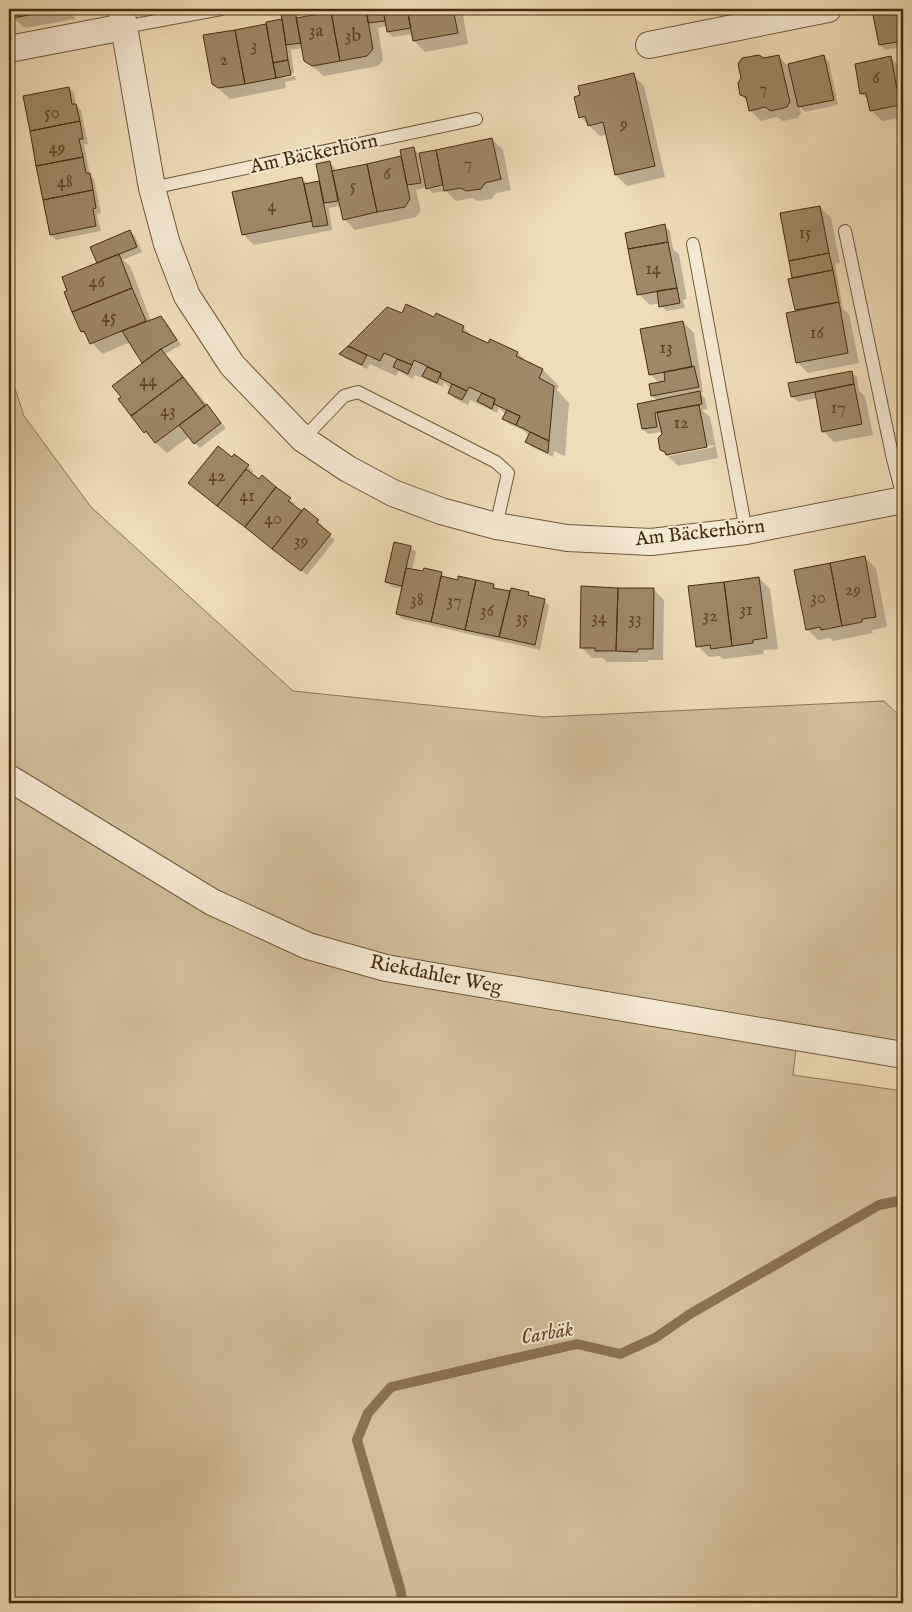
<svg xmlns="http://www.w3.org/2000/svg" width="912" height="1612" font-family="'IM FELL English',serif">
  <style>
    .green { fill: #d1bf9c; stroke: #8c7655 }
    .shadow { fill: #0003; fill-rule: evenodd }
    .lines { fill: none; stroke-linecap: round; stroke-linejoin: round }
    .stream { stroke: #897252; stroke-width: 10 }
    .building { fill: #9d8867; stroke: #462c0e }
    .service-casing { stroke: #705839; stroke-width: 14 }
    .minor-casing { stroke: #705839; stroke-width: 28 }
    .service { stroke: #f4e9d2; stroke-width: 12 }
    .minor { stroke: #f4e9d2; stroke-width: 26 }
    .labels { text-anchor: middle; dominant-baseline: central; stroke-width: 4; stroke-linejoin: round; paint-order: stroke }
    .number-label { font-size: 18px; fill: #5c4324 }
    .street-label { font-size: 20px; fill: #462c0e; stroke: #f4e9d2 }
    .water-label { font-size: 21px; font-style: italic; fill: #62492a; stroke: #f4e9d2 }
  </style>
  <rect width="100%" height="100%" fill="#eeddb9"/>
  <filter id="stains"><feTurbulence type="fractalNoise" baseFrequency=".004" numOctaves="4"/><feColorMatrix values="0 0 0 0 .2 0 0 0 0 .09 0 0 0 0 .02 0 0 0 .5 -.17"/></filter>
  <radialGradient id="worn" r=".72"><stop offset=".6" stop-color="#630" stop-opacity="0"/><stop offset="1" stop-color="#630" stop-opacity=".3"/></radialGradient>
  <!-- green -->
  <path class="green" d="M9,370l15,46 67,91 202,184 251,26 340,-16 19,18v336l-107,-6 -3,26 110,16v512h-894z"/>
  <!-- shadow -->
  <path class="shadow" d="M12,9h61l2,10 -51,9 -11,-11z
    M354,9h108l6,35 -43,8 -11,-11 -1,-7 -20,3 -5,-5 -1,-6 -9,2 5,32 -5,6 -54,10 -19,-16 -2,-12 -12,2 3,23 -10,2v3l11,-2 1,4 -11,2 1,6 -56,11 -17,-16 -8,-47 62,-11 16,-5 11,-8 6,7z
    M578,9h34l-28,6z
    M887,9h12l3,3 1,35 -18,3 -5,-5 -7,-34z
    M779,57l12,12 33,-12 5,5 9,43 -33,7 -6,-6 2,7 -3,5 -15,3 -6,-4 -16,4 -11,-11 -2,-8 -7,-7 23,-36z
    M891,58l11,11 1,9v39l-21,4 -11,-11 -2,-9 -8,-8z
    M633,75l11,11 21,91 -38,9 -11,-11 -9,-41 -7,2 -20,-19z
    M69,88l5,5 2,12 5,5 7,34h-4l6,31 4,4 7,34 -4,1 4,17 -45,9 -5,-5z
    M492,139l11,11 8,40 -15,3 -4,6 -14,2 -5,-3 -17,3 -10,-10 -13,2 -6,-6 -11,3 5,21 -5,6 -61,13 -11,-11 -3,-13 -12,2 3,22 -78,15 -11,-11 59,-56 6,6 12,-2 10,-19 5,5 1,3 65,-13 3,2 10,-11 5,5zM403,169h2l1,15zM449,183v3l-20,3v-2z
    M820,207l11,11 9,45 -5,1 8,45 6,5 10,49 -51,10 -11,-11 1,-50 -2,-2 -6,-30 4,-1 -12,-65z
    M664,226l6,5 3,18 6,5 8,45 -4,1 2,8 -19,3 -6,-8 -10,2 -11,-11z
    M130,231l5,5 7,16 -19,8 7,6 21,55 10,-4 5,5 15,23 -16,9 61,74 -26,20 -11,-11 -22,16 -11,-10 -11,-11 -1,-69 -13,-21 -29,12 -20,-23 17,-68z
    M402,315l32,4 29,8 11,11 15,7 2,-5 27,13 10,10 15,7 16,16 -2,4 12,13 -4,53 -11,-5 -1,6 -21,-10 -5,-5 2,-6 -6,-6 -14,-6 -5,-5 2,-4 -7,-7 -2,5 -27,-13 -2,5 -14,-7 -5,-5 2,-4 -7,-7 -1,5 -28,-12 -2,4 -14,-8 -3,5 -26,-12 -3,5 -21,-10 -5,-5 8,-8z
    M683,322l11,11 9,59 -3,1 5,5 2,11 -5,1 8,7 8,41 -40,8 -17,-17 1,-17 -14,2 -5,-5 15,-28 -6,-5 7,-13 -9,-9zM713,445l1,2 -45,9v-3z
    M851,372l6,5 2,14 6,5 8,39 -39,7 -11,-11 -6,-33 -19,4 -6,-6z
    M232,459l16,7 5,5 -2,3 39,25 5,5 -2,2 25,15 5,5 -2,2 14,12 -28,35 -112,-87z
    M410,547l6,5 -4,18 29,4 5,4 13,3 34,4 5,5 13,3h17l5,5 11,2 5,6 -9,44 -138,-31 -5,-5 6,-25 -11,-2 -5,-5z
    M865,558l11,10 11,59 -15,3 1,3 -40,8 -3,-3 -12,2 -11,-11z
    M759,578l11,11 8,60 -15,1 1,4 -41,5 -3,-3 -11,1 -11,-11z
    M653,589l11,11 -1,60h-15v2h-41l-4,-4h-11l-11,-11z"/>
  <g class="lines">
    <!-- stream -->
    <path class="stream" d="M402,1603l-1,-11 -44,-152 11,-27 23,-26 186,-43 43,10 35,-16 35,-24 189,-109 24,-5"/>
  </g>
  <!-- building -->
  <path class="building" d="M10,9h54l-52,9z
    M348,9h18l7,40 -6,7 -27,5 -9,-49z
    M366,9h17l2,12 -17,2z
    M383,9h24l4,19 -24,4z
    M407,9h46l5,24 -45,8z
    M880,9h18l5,32 -24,4 -7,-35z
    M295,11l6,32 -15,2 -5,-32z
    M331,12l9,49 -28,5 -8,-5 -8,-43z
    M282,19l6,41 -15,3 -7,-41z
    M266,24l10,54 -31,6 -10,-54z
    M235,30l10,54 -27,4 -6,-4 -9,-49z
    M759,55l5,3 15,-3 11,47 -3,5 -16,4 -6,-4 -16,4 -3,-14 -6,-2 -2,-12 3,-5 -3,-14 4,-6z
    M824,55l10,45 -36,7 -10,-43z
    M891,56l9,49 -30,6 -4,-18 -6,1 -5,-30z
    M288,60l3,15 -15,3 -3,-15z
    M634,73l21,93 -40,9 -12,-53 -15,4 -3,-10 -6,2 -5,-21 6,-2 -2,-9z
    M69,87l3,17h4l4,17 -50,10 -7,-35z
    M80,121l3,18h-4l4,18 -47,9 -6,-35z
    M492,138l9,41 -16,4 -4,6 -15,2 -5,-3 -17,3 -8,-41z
    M414,147l7,36 -14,2 -7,-35z
    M436,150l7,35 -17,4 -7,-36z
    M401,156l9,43 -5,8 -28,5 -10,-48z
    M83,157l3,16h4l3,17 -50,10 -7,-34z
    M330,161l8,40 -14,2 -8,-39z
    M367,164l10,48 -34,8 -11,-49z
    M302,177l10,44 -70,14 -10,-43z
    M319,181l9,44 -15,2 -9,-43z
    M93,190l3,18 -3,1 3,17 -46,9 -7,-35z
    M820,206l9,47 -40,8 -9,-48z
    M665,224l3,18 -40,7 -3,-16z
    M130,230l7,17 -40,16 -7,-16z
    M668,242l9,46 -40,7 -9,-46z
    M829,253l4,17 -41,8 -3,-17z
    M119,254l13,34 -60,24 -8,-20 3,-1 -5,-14z
    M833,270l6,32 -44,8 -7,-31z
    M132,288l14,33 -56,23 -6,-13 -3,1 -9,-20z
    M677,288l3,15 -21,4 -2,-16z
    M839,302l9,51 -52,10 -10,-50z
    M406,304l28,13 2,-4 28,13 -2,5 26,12 2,-4 28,13 -2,4 27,13 -4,9 15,8 -5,55 -33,-16 4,-9 -26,-12 1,-5 -26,-12 -2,4 -27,-13 1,-5 -27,-13 -2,5 -28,-12 -4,8 -32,-15 39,-39 15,6z
    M161,316l16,24 -16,9 -19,14 -20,-32z
    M683,321l9,46 -43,8 -9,-46z
    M348,346l19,9 -5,10 -23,-11z
    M161,349l22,28 -52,39 -13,-17 3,-2 -9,-11z
    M397,359l15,6 -4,9 -15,-7z
    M694,366l5,21 -48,9 -2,-12 16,-3 -1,-9z
    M427,367l14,6 -4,10 -15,-7z
    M852,371l2,13 -63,13 -3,-14z
    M183,377l22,29 -50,37 -9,-12 -2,2 -13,-17z
    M452,384l15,7 -5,9 -14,-7z
    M854,384l8,40 -40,8 -7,-40z
    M700,391l2,13 -47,9 2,14 -15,2 -5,-25z
    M482,393l13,6 -3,10 -15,-8z
    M207,404l14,19 -27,21 -15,-19z
    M699,405l8,42 -41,8 -1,-3 -5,-2 -2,-12 4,-4 -5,-22z
    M507,410l13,6 -4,9 -14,-6z
    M530,432l19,9 -1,12 -23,-11z
    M218,446l14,11 2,-3 15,11 -32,41 -29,-23z
    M246,469l13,10 3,-4 14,12 -31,40 -28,-21z
    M276,487l15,11 -3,3 14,10 -30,38 -27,-22z
    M304,508l15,12 -3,2 15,12 -30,37 -29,-22z
    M394,542l17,4 -9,40 -17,-4z
    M865,556l11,61 -14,2v3l-20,4 -12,-63z
    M830,563l12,63 -21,4 -1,-3 -14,3 -12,-60z
    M406,568l17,3 1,-3 18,4 -11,50 -35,-8z
    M441,576l17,4v-4l18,4 -11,50 -34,-8z
    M759,577l8,61 -14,2v3l-21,3 -8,-64z
    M476,580l18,4 -1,4 17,3 -11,46 -34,-7z
    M724,582l8,64 -21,3 -1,-4 -14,2 -8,-61z
    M581,586l37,2 -2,63h-21v-3h-15z
    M511,588l18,4 -1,3 17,4 -10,46 -36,-8z
    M618,588h36l-1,61h-15l-1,3 -21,-1z"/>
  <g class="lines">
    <defs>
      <path id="service" d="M124,27l97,-18
        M152,188l324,-69
        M845,231l48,228 10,38
        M693,244l53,287
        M303,439l41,-43 14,-4 138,70 12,11 -12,53"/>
      <path id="minor" d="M121,9l31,179 15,56 20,52 45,69 71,74 45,30 45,24 48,18 55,15 71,12 84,4 95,-11 157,-31
        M649,45l179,-36
        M9,49l115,-22
        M9,778l203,124 96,44 78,22 517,87"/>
    </defs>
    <!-- service casing -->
    <use href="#service" class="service-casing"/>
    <!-- minor casing -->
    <use href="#minor" class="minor-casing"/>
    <!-- service -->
    <use href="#service" class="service"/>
    <!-- minor -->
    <use href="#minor" class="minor"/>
  </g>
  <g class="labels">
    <!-- number labels -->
    <g class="number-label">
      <text x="316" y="31">3a</text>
      <text x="353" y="36">3b</text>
      <text x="254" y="46">3</text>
      <text x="224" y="60">2</text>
      <text x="876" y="78">6</text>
      <text x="763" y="89">7</text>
      <text x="52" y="113">50</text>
      <text x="624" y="124">9</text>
      <text x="57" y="148">49</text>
      <text x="468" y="164">7</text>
      <text x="387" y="174">6</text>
      <text x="65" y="182">48</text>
      <text x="353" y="186">5</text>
      <text x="272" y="206">4</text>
      <text x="805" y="233">15</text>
      <text x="653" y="269">14</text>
      <text x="97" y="282">46</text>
      <text x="109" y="317">45</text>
      <text x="817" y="333">16</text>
      <text x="666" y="348">13</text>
      <text x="148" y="381">44</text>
      <text x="838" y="408">17</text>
      <text x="168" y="411">43</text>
      <text x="681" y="423">12</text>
      <text x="217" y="476">42</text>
      <text x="247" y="496">41</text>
      <text x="273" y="519">40</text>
      <text x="301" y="541">39</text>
      <text x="853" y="590">29</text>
      <text x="818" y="598">30</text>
      <text x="417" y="600">38</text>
      <text x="454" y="601">37</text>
      <text x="746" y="610">31</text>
      <text x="487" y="611">36</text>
      <text x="710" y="616">32</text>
      <text x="522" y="618">35</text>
      <text x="599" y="618">34</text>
      <text x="635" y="619">33</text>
    </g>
    <!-- street labels -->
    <g class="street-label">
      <text transform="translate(314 154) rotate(-12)">Am Bäckerhörn</text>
      <text transform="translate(700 533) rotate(-6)">Am Bäckerhörn</text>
      <text transform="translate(436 975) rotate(11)">Riekdahler Weg</text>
    </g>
    <!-- water labels -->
    <g class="water-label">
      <text transform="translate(547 1334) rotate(-10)">Carbäk</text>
    </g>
  </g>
  <!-- margin -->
  <rect width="912" height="1612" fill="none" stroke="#eeddb9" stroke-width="30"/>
  <rect x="10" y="10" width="892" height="1592" fill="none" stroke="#462c0e" stroke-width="2.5"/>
  <rect x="15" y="15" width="882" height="1582" fill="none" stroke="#462c0e"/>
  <rect width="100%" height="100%" filter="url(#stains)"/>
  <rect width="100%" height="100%" fill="url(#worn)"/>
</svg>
